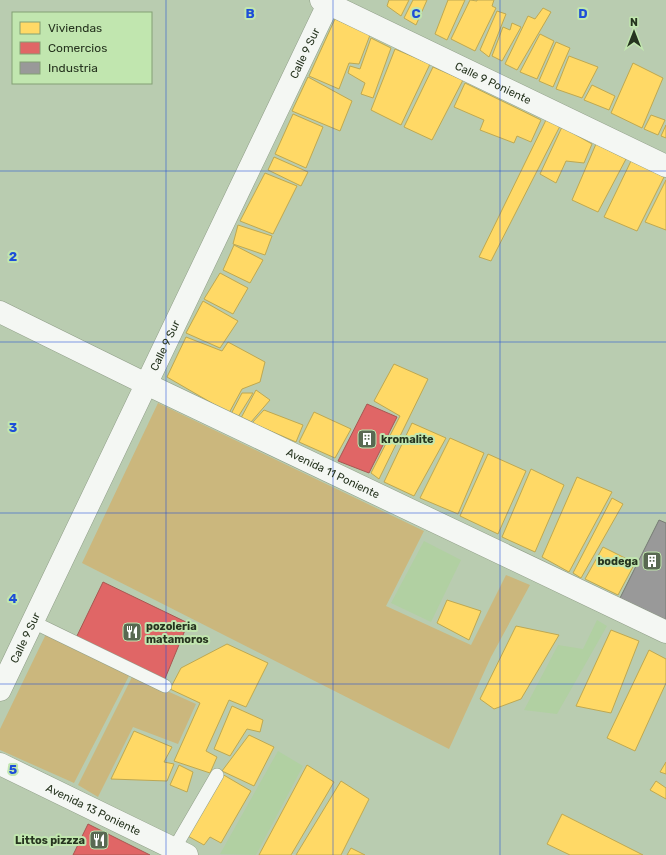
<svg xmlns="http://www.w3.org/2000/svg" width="666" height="855" font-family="Rubik,sans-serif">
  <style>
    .built { fill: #b1d0a2 }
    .green { fill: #cbb77d }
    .homes { fill: #ffd966; stroke: #bea851 }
    .shops { fill: #e06666; stroke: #a85751 }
    .industry { fill: #999; stroke: #767b74 }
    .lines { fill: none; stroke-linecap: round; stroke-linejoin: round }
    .lane-casing { stroke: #909e88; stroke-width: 14 }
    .street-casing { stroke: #909e88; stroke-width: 23 }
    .lane { stroke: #f4f7f3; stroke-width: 13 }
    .street { stroke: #f4f7f3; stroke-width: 22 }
    .grid { fill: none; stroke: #1d4ed8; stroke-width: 1; stroke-opacity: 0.55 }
    .labels { text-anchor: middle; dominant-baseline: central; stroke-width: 4; stroke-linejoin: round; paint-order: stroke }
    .street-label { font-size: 11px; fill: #26341f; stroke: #c1e6af }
    .poi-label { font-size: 11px; font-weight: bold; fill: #26341f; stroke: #c1e6af; text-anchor: start }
    .grid-label { font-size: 13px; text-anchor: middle; font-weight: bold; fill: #1d4ed8; stroke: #c1e6af; stroke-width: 4; stroke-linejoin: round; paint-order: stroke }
  </style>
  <rect width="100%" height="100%" fill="#b9ccb0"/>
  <!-- built -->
  <path class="built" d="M424,541l37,19 -30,62 -40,-19z
    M597,620l10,6 -50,88 -33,-4 34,-65 25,4z
    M278,751l25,15 -47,89 -36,-1z"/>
  <!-- green -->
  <path class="green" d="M158,403l266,128 -38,75 85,39 35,-70 24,10 -39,72 -42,92 -367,-186z
    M47,632l83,42 -56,109 -74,-33v-21z
    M133,675l23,11 40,18 -18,40 -45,-17 -35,70 -20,-12z"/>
  <!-- homes -->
  <path class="homes" d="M389,0h20l-8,16 -14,-10z
    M413,0h14l-11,25 -12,-7z
    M448,0h17l-18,40 -12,-6z
    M470,0l7,1v-1h17l-2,6 4,2 -21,43 -24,-12z
    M543,8l8,4 -34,58 -12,-6 23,-48 7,3z
    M497,11l9,3 -17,43 -9,-7z
    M335,19l35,16 -11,29 -10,-1 -10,26 -30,-13z
    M512,23l9,4 -19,34 -10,-5 11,-29 7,3z
    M540,34l14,7 -17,38 -17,-7z
    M371,38l20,10 -18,50 -12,-4 4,-11 -17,-10 2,-7 10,3z
    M556,42l14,6 -17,39 -14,-6z
    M395,49l35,15 -29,61 -30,-15z
    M569,56l29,11 -16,31 -26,-9z
    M633,63l30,15 -21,50 -31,-15z
    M433,67l30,13 -31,60 -28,-13z
    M308,77l44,24 -12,30 -48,-20z
    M465,83l76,37 -10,22 -14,-6 -3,7 -34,-13 4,-10 -30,-13z
    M592,85l23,11 -6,14 -25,-10z
    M293,114l30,13 -17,41 -31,-14z
    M651,115l14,5 -7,15 -14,-6z
    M546,120l14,6 -69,135 -12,-4z
    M666,125v13l-5,-2z
    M562,127l30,17 -8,19 -18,-2 -10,22 -16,-9z
    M596,144l30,15 -28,53 -26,-12z
    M274,157l34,15 -7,14 -33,-16z
    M631,161l33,16 -27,54 -33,-14z
    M265,173l32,13 -24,48 -33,-13z
    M666,180v50l-21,-8z
    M238,225l34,11 -7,19 -32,-11z
    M234,245l29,15 -13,23 -27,-13z
    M220,273l28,15 -15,26 -29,-15z
    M203,301l35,20 -18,27 -34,-15z
    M186,337l36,14 6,-9 37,20 -5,20 -18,7 -13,24 -62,-36z
    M394,364l34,15 -49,100 -8,-6 29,-57 -26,-15z
    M256,390l14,10 -19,22 -10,-4z
    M242,393h11l-15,24 -7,-3z
    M264,410l39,15 -7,17 -44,-19z
    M314,412l37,17 -16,29 -36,-16z
    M412,423l34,15 -32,58 -30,-14z
    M450,438l34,15 -26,61 -38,-16z
    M488,454l38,17 -28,63 -38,-18z
    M531,469l33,16 -29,67 -33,-15z
    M577,477l35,15 -43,80 -27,-15z
    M612,498l11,6 -42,74 -8,-5z
    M603,547l32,16 -17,32 -33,-16z
    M447,600l34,11 -12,29 -32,-17z
    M516,626l43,9 -38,64 -27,10 -14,-10z
    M611,630l28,11 -28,72 -35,-7z
    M227,644l41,19 -22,44 -17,-7 -23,51 11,6 -7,16 -36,-12 26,-58 -30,-14 11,-21z
    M649,650l17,9v24l-31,68 -28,-13z
    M232,706l31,14 -3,12 -13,-3 -17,27 -16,-7z
    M134,731l38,16 -8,15 10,2 -7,17 -56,-2z
    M249,735l25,12 -20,39 -32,-15z
    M666,762v12l-6,-2z
    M179,765l14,7 -6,20 -17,-7z
    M307,765l27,17 -43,73h-32z
    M222,774l29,17 -30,52 -11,-6 -6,8 -18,-10z
    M341,781l28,18 -28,56h-45z
    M656,781l10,7v11l-16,-9z
    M562,814l81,41h-73l-23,-11z
    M351,848l14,7h-18z"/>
  <!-- shops -->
  <path class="shops" d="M367,404l30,13 -28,56 -31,-12z
    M103,582l85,41 -24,58 -89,-41z
    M88,824l62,31h-77z"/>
  <!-- industry -->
  <path class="industry" d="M659,520l7,3v97l-46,-22z"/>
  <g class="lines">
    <defs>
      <path id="lane" d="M33,622l132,64
        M174,849l43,-74"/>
      <g id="street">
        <path id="s1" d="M321,0l345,166"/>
        <path id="s2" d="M0,312l140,69 526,251"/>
        <path id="s3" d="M0,690l330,-690"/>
        <path id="s4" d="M0,764l187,91"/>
      </g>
    </defs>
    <!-- lane casing -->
    <use href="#lane" class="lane-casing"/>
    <!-- street casing -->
    <use href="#street" class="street-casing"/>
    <!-- lane -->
    <use href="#lane" class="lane"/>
    <!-- street -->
    <use href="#street" class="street"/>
  </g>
  <!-- grid -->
  <path class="grid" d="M166,0v855M333,0v855M500,0v855M0,171h666M0,342h666M0,513h666M0,684h666"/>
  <!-- icons -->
  <defs>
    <symbol id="building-square" viewBox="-11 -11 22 22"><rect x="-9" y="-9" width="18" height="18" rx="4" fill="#596952" stroke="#c1e6af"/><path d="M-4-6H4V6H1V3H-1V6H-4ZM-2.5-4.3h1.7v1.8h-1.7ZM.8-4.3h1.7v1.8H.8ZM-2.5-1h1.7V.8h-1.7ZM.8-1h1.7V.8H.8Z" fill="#fff"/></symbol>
    <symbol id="restaurant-square" viewBox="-11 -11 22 22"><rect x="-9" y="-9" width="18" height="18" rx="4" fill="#596952" stroke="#c1e6af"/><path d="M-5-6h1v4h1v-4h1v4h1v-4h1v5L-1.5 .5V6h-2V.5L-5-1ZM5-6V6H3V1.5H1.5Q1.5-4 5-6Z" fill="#fff"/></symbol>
  </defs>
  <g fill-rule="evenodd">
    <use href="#building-square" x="356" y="428" width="22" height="22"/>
    <use href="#building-square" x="641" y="550" width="22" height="22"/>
    <use href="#restaurant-square" x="121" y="621" width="22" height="22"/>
    <use href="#restaurant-square" x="88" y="829" width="22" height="22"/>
  </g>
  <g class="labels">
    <!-- street labels -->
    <g class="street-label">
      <text stroke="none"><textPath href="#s3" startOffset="706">Calle 9 Sur</textPath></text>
      <text stroke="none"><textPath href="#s1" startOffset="191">Calle 9 Poniente</textPath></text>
      <text stroke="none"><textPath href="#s3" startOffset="382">Calle 9 Sur</textPath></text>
      <text stroke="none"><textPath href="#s2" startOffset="370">Avenida 11 Poniente</textPath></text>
      <text stroke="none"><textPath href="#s3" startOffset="58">Calle 9 Sur</textPath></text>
      <text stroke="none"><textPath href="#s4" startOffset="104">Avenida 13 Poniente</textPath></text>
    </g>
    <!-- poi labels -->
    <g class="poi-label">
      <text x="381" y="439">kromalite</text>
      <text x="638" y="561" text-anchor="end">bodega</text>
      <text x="146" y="626">pozoleria<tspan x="146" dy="13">matamoros</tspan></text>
      <text x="85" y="840" text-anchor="end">Littos pizzza</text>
    </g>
  </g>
  <g class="grid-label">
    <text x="250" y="18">B</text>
    <text x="416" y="18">C</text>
    <text x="583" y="18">D</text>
    <text x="13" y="261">2</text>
    <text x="13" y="432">3</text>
    <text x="13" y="603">4</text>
    <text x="13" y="774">5</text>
  </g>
  <!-- legend -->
  <rect x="12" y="12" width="140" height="72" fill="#c1e6af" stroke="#839f75"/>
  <rect x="20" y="22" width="20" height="12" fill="#ffd966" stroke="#839f75"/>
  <text x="48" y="32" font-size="12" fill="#26341f">Viviendas</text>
  <rect x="20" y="42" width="20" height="12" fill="#e06666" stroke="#839f75"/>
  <text x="48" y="52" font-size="12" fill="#26341f">Comercios</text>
  <rect x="20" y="62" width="20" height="12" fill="#999999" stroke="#839f75"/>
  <text x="48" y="72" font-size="12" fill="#26341f">Industria</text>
  <!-- north arrow -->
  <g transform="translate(634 32)" stroke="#c1e6af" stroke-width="3" paint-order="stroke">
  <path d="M0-3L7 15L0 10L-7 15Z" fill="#26341f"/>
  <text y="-6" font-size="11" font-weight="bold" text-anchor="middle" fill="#26341f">N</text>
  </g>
</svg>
